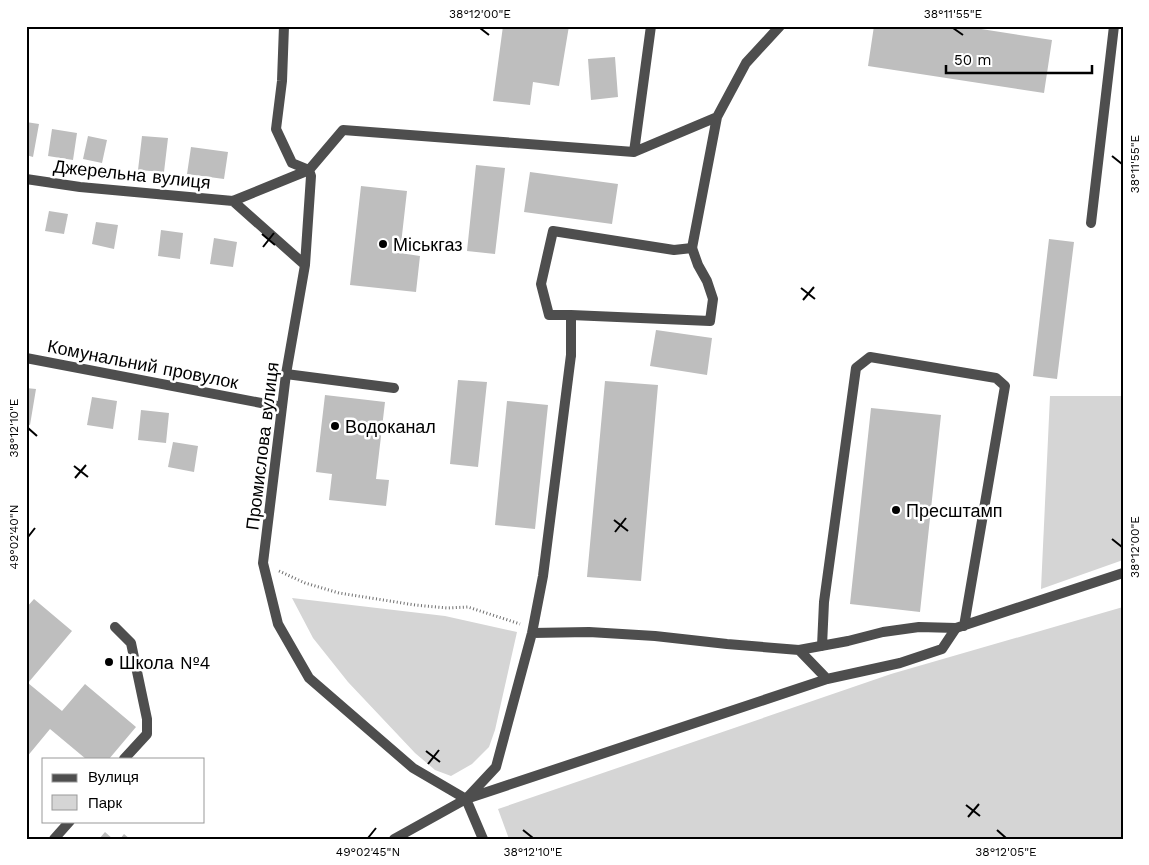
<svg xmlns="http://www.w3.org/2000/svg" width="1149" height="865" font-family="'Work Sans',sans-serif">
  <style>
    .green { fill: #d5d5d5 }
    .building { fill: #bebebe }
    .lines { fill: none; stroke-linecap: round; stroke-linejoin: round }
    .path { stroke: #707070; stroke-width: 3; stroke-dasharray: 1 2.5; stroke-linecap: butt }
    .lane { stroke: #4e4e4e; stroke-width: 10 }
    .street { stroke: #4e4e4e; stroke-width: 10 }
    .ticks { fill: none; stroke: #000; stroke-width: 2 }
    .poi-dot { fill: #000; stroke: #fff; stroke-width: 2 }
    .labels { text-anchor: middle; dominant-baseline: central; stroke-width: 5; stroke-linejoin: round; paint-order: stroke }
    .street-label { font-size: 18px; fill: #000; stroke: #fff }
    .poi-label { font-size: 18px; fill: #000; stroke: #fff; text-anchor: start }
    .neatline { fill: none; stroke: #000; stroke-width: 2 }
    .ticks-label { font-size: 12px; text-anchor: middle; fill: #000 }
  </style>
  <rect width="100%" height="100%" fill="#fff"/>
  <!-- green -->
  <path class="green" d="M1050,396h73v164l-82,29z
    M292,598l153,18 72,16 -22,98 -6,17 -17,17 -21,12 -16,-6 -20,-17 -67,-71 -35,-44z
    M1123,607v232h-614l-11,-30 393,-135z"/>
  <!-- building -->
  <path class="building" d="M503,26h66l-10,60 -26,-4 -3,23 -37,-4z
    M874,26h88l90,14 -8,53 -176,-27z
    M615,57l3,40 -27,3 -3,-41z
    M26,122l13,2 -6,33 -7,-2z
    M52,129l25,4 -4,27 -25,-4z
    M88,136l19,4 -5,23 -19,-4z
    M142,136l26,2 -4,34 -26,-2z
    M191,147l37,5 -4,27 -37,-5z
    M476,165l29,3 -10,86 -28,-3z
    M530,172l88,12 -6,40 -88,-12z
    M361,186l46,5 -7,62 20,3 -4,36 -66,-7z
    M49,211l19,3 -4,20 -19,-3z
    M96,222l22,3 -4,24 -22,-5z
    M161,230l22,3 -3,26 -22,-3z
    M214,238l23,4 -4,25 -23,-3z
    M1049,239l25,3 -17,137 -24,-3z
    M656,330l56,8 -5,37 -57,-9z
    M458,380l29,2 -9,85 -28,-3z
    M605,381l53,4 -17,196 -54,-4z
    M26,388l10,1 -6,36 -4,-1z
    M325,395l60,7 -9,77 13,1 -3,26 -57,-6 3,-26 -16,-2z
    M92,397l25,4 -4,28 -26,-4z
    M507,401l41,4 -13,124 -40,-4z
    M871,408l70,7 -21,197 -70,-8z
    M141,410l28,3 -3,30 -28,-3z
    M173,442l25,4 -4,26 -26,-5z
    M34,599l38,32 -44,52 34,28 23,-27 51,43 -27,32h-23l-36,-30 -24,29v-150z
    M105,832l8,7h-14z
    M124,834l6,5h-10z"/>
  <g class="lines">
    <!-- path -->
    <path class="path" d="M279,571l26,12 34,10 76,12 32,3 21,-1 52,17"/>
    <!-- lane -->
    <path class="lane" d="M1091,223l23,-197
      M571,355v-40l139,6 3,-22 -6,-18 -9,-16 -6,-17 -18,2 -121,-19 -12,53 8,31h22
      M286,374l108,14
      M115,627l16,16 16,76v15l-23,25
      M822,646l2,-44 32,-234 14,-11 126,21 9,8 -41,240
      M799,650l49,-9 35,-9 36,-5 37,1 167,-55
      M54,839l16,-18"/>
    <!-- street -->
    <path class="street" d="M284,26l-2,55 -6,48 16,34 17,7 2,6 -6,89 -19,109 -23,189 15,61 31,54 104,90 53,31
      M634,152l17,-126
      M26,179l54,8 153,14 76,-31 34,-40 291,22 83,-35
      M233,201l72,64
      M692,248l25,-131 29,-54 34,-37
      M26,358l256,49
      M532,633l57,-1 66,4 72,8 72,6 28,29
      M467,798l29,-31 36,-134 11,-57 28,-221
      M466,799l17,40
      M394,839l72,-40 361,-120 73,-16 42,-14 14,-21"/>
  </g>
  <!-- ticks -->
  <path class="ticks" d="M480,28l9,7M953,28l10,7M1112,156l10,8M262,234l13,11M263,247l11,-14M801,288l14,11M803,300l11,-13M28,428l9,8M74,466l14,11M75,478l11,-13M614,520l14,11M615,532l11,-14M28,537l7,-9M1112,539l10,8M426,751l14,11M428,764l11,-14M966,805l14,11M968,817l11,-13M523,830l10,8M997,830l9,8M368,838l8,-10"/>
  <!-- markers -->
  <g class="poi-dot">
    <circle cx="383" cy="244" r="5"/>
    <circle cx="335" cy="426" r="5"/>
    <circle cx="896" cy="510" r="5"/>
    <circle cx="109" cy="662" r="5"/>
  </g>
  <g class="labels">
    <!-- street labels -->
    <g class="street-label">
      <text transform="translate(132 174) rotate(6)">Джерельна вулиця</text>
      <text transform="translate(143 364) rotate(11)">Комунальний провулок</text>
      <text transform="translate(262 446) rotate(-83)">Промислова вулиця</text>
    </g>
    <!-- poi labels -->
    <g class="poi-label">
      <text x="393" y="244">Міськгаз</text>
      <text x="345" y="426">Водоканал</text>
      <text x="906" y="510">Пресштамп</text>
      <text x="119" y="662">Школа №4</text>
    </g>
  </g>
  <!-- border -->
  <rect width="1149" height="865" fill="none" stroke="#ffffff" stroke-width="55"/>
  <!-- legend -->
  <rect x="42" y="758" width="162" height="65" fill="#ffffff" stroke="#999999"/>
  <rect x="52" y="774" width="25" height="8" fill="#4e4e4e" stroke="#999999"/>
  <text x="88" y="782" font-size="15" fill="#000000">Вулиця</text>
  <rect x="52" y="795" width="25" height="15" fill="#d5d5d5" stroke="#999999"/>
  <text x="88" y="808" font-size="15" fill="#000000">Парк</text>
  <!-- scale -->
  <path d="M946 65v8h146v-8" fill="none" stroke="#000000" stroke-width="2.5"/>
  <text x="954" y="65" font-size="15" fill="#000000" stroke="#ffffff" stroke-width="4" paint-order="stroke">50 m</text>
  <rect x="28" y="28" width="1094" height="810" class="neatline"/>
  <g class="ticks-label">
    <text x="480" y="18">38°12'00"E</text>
    <text x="953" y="18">38°11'55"E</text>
    <text transform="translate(1135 164) rotate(-90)" y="4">38°11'55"E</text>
    <text transform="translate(14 428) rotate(-90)" y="4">38°12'10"E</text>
    <text transform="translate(14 537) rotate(-90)" y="4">49°02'40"N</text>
    <text transform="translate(1135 547) rotate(-90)" y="4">38°12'00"E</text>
    <text x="368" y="856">49°02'45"N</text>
    <text x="533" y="856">38°12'10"E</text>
    <text x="1006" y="856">38°12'05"E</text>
  </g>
</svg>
